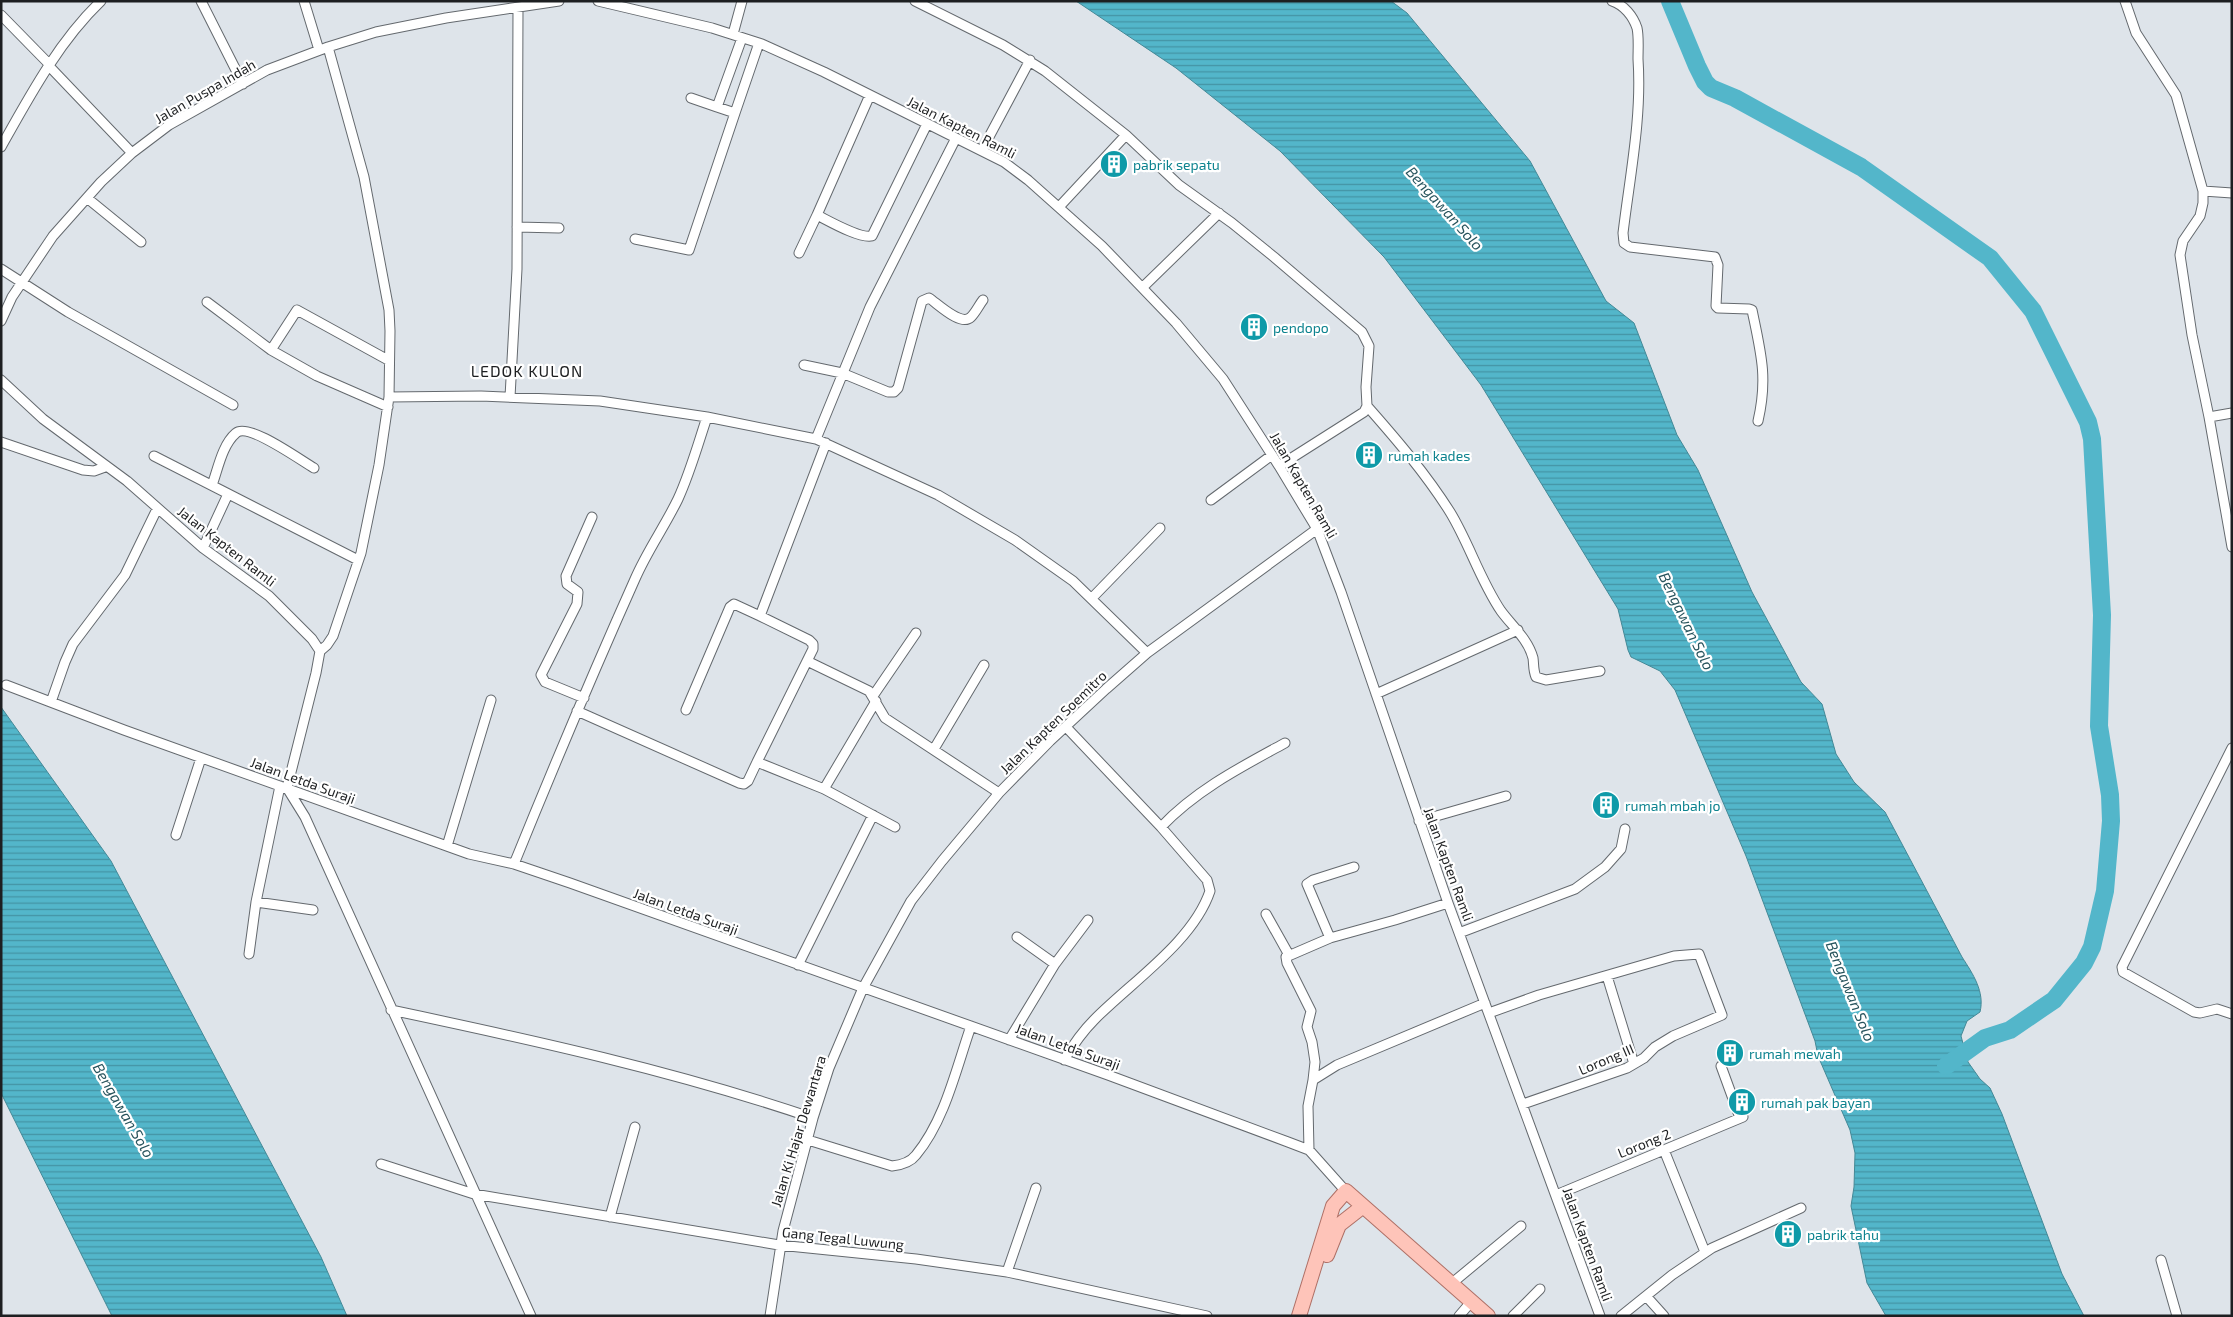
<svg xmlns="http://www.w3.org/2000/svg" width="2233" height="1317" font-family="'Exo 2',sans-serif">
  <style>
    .water { fill: url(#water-rules); stroke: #438997 }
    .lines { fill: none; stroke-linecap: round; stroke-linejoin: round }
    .river { stroke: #53b6ca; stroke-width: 18 }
    .minor-casing { stroke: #64696e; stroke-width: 11 }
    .primary-casing { stroke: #af7066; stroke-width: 16 }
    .minor { stroke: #fff; stroke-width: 9 }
    .primary { stroke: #fec4b9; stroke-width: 14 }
    .labels { text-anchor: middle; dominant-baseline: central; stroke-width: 4.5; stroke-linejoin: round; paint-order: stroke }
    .street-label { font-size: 14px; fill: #1d1f21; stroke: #fff }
    .culture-label { font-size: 14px; fill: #0d838f; stroke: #fff; text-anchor: start }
    .water-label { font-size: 15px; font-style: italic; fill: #28545d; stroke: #fff }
    .quarter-label { font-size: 16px; letter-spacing: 1px; fill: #1d1f21; stroke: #fff }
  </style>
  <defs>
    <pattern id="water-rules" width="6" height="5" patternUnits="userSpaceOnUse" patternTransform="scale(1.25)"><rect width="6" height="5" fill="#53b6ca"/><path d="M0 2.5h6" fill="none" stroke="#4493a4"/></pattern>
  </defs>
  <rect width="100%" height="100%" fill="#dee4ea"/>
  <!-- water -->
  <path class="water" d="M1076,1h315l16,12 123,148 76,140 28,22 43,112 21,35 54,122 49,90 21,22 14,50 18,28 31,30 77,145c11,17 23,35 18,55l-13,9 -6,15 7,26 12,17 10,9 12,26 60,160 22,42h-198l-19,-33 -16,-77 3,-19 1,-34 -5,-23 -32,-74 -3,-15 -69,-185 -71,-166 -15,-19 -29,-14 -3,-7 -10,-41 -137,-224 -97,-128 -104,-106 -104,-83z
    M1,707l110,154 210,396 26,59h-235l-111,-223z"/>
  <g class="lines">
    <!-- river -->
    <path class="river" d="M1670,1l27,65 8,16 6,6 24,10 126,69 129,91 43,53 55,111 4,17 10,176 -3,111 11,69 1,26 -6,70 -13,56 -8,16 -30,37 -44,30 -25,8 -39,28"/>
    <defs>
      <path id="minor" d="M201,1l42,83
        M304,1l15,49
        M598,1l114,27 50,16 62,28 180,90 24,18 74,66 74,77 47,56 56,87 38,63 24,63 107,311 152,413
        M915,1l88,44 42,26 81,64 53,50 53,38 42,34 88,75 7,14 -3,41 1,19 -3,6 -85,54
        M1612,1c12,4 21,15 25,27 2,9 1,21 1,31 4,58 -8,116 -15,174l1,10 6,4 85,10 3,8 -2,41 2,2 31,1 3,1c9,43 16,68 6,111
        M2125,1l11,32 40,62 27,96v12l-3,13 -17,25 -3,14 12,80 17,82 23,130
        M1,15l49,50
        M733,34l9,-33
        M742,38l-25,69 18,6 24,-70
        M49,66l83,87
        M691,98l26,9
        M1,147c28,-50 58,-106 100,-146
        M982,150l48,-90
        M2203,191l29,2
        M87,198l54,44
        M1059,207l67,-72
        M817,215l53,-120
        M517,227l42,1
        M635,239l54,11 46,-137
        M799,253l18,-38c12,6 43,24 55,21l55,-112
        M1,269l67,43 165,93
        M1143,287l76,-74
        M207,302l64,48 46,26 71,31
        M1,321l11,-24 41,-61 48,-54 31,-29 37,-28 98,-55 61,-23
        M271,350l26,-40 91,50
        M804,365l38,8 46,19h6l4,-4 24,-87 7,-3c9,6 32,29 42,19 5,-5 8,-12 12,-17
        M1,380l42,39 84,62 76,67 66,48 43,43 8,12 -4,22 -29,115 18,29 226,499
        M389,397l92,-1 119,5 107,16 109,22 122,56 77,45 58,41 74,72
        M510,397l7,-128 1,-260
        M1367,406c30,34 59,68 83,106 19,31 30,68 51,99 11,15 27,28 32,47 1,7 0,12 3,19l10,3 54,-9
        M2209,417l23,-4
        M816,439l54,-132 86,-169
        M1,442l82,28 11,1 11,-4
        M154,456l204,104
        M212,485c6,-16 10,-40 24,-52 12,-11 64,27 78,35
        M1211,500l61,-45
        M203,548l25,-54
        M1092,598l68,-70
        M320,651l7,-6 6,-9 28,-83 18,-88 10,-68 1,-66 -1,-21 -25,-133 -36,-130 48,-15 70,-14 113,-17
        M807,661l62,30 16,27 114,75
        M6,685l118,45 345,124 45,10 56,19 538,192 180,67 21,8 33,37
        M1376,694l142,-64
        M873,696l43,-63
        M584,698l-39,-16 -4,-7 36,-71 1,-12 -11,-8 -1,-8 26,-59
        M51,702l14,-40 8,-18 52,-69 32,-66
        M686,710l44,-103 4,-3 26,12
        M577,711l162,72 5,1 4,-3 9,-19 67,27 71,38
        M2232,748l-110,219 1,5 71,40 6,1 17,-4 15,5
        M934,749l50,-84
        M757,762l56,-113v-5l-4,-4 -49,-24 66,-173
        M824,789l52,-88
        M1419,821l87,-25
        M1161,827c35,-37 80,-60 124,-84
        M176,835l25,-77
        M447,846l44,-146
        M514,864c39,-96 79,-191 121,-285 12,-28 30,-53 43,-80 12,-26 20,-55 29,-82
        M256,902l57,8
        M1266,914l23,41
        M1459,933l116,-44 30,-22 16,-18 4,-20
        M1330,938l-23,-54 6,-4 41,-13
        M249,954l7,-52 24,-116
        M1055,964l33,-44
        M798,965l75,-150
        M1607,976l27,88
        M391,1010c142,30 284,61 422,108
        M1489,1013l50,-18 135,-39 25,-2 23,61 -49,21 -18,11 -11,11 -17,10 -104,36
        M1009,1040l46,-76 -38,-27
        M1064,1060c9,-15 18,-28 30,-40 36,-37 99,-78 116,-129l-3,-11 -46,-53 -95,-100
        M1721,1066l19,52
        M1313,1080l2,-18 -3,-20 -5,-15 4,-16 -24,-48 -1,-6 44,-19 65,-18 53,-17
        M808,1140l84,26c9,-1 18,-3 24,-11 29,-35 40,-86 55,-129
        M1309,1150l-1,-44 5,-26 24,-15 148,-62
        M1664,1150l41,102
        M381,1164l93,30 305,51 137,14 91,13 200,44
        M1556,1195l187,-78
        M610,1217l25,-90
        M2161,1260l16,56
        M1007,1272l29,-84
        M1451,1284l70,-58
        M1646,1296l18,20
        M770,1316l13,-85 30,-113 16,-50 34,-80 48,-87 31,-40 57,-68 51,-52 56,-52 41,-36 170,-124
        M1459,1316l12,-14
        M1513,1316l27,-27
        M1621,1316l51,-41 40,-27 89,-40"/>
      <path id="primary" d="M1327,1255l12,-30 23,-18
        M1299,1316l34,-110 13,-15 142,125"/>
    </defs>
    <!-- minor casing -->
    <use href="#minor" class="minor-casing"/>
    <!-- primary casing -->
    <use href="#primary" class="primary-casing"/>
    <!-- minor -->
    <use href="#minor" class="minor"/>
    <!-- primary -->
    <use href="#primary" class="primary"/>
  </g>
  <!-- icons -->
  <defs>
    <symbol id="building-disc" viewBox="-11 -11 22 22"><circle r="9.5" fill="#0f9aa8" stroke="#fff"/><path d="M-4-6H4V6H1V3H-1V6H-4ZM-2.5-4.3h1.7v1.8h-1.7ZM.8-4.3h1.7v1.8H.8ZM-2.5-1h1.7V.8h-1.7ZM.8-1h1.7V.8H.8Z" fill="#fff"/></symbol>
  </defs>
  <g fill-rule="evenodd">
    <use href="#building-disc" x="1098" y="148" width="32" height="32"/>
    <use href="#building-disc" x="1238" y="311" width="32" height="32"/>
    <use href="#building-disc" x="1353" y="439" width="32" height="32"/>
    <use href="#building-disc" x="1590" y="789" width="32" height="32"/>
    <use href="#building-disc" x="1714" y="1037" width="32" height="32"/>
    <use href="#building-disc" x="1726" y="1086" width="32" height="32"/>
    <use href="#building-disc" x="1772" y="1218" width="32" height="32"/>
  </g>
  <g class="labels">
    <!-- street labels -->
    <g class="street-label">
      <text transform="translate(205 91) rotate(-30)">Jalan Puspa Indah</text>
      <text transform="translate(962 127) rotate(27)">Jalan Kapten Ramli</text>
      <text transform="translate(1304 485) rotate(60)">Jalan Kapten Ramli</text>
      <text transform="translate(227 546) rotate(38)">Jalan Kapten Ramli</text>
      <text transform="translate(1053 722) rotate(-44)">Jalan Kapten Soemitro</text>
      <text transform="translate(303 780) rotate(20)">Jalan Letda Suraji</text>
      <text transform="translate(1449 864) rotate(70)">Jalan Kapten Ramli</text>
      <text transform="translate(686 911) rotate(20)">Jalan Letda Suraji</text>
      <text transform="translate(1068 1046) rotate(20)">Jalan Letda Suraji</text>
      <text transform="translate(1606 1059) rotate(-23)">Lorong III</text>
      <text transform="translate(798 1131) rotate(-73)">Jalan Ki Hajar Dewantara</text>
      <text transform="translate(1644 1143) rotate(-22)">Lorong 2</text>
      <text transform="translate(843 1238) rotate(6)">Gang Tegal Luwung</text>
      <text transform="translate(1588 1244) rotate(70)">Jalan Kapten Ramli</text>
    </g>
    <!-- culture labels -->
    <g class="culture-label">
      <text x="1133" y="164">pabrik sepatu</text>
      <text x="1273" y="327">pendopo</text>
      <text x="1388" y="455">rumah kades</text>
      <text x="1625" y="805">rumah mbah jo</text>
      <text x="1749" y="1053">rumah mewah</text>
      <text x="1761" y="1102">rumah pak bayan</text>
      <text x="1807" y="1234">pabrik tahu</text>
    </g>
    <!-- water labels -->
    <g class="water-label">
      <text transform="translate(1445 208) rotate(48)">Bengawan Solo</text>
      <text transform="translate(1687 621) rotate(64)">Bengawan Solo</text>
      <text transform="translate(1851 991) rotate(68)">Bengawan Solo</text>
      <text transform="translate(124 1110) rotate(60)">Bengawan Solo</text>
    </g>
    <!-- quarter labels -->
    <g class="quarter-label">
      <text x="527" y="370">LEDOK KULON</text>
    </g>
  </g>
  <!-- border -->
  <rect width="2233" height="1317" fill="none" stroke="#1d1f21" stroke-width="5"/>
</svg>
